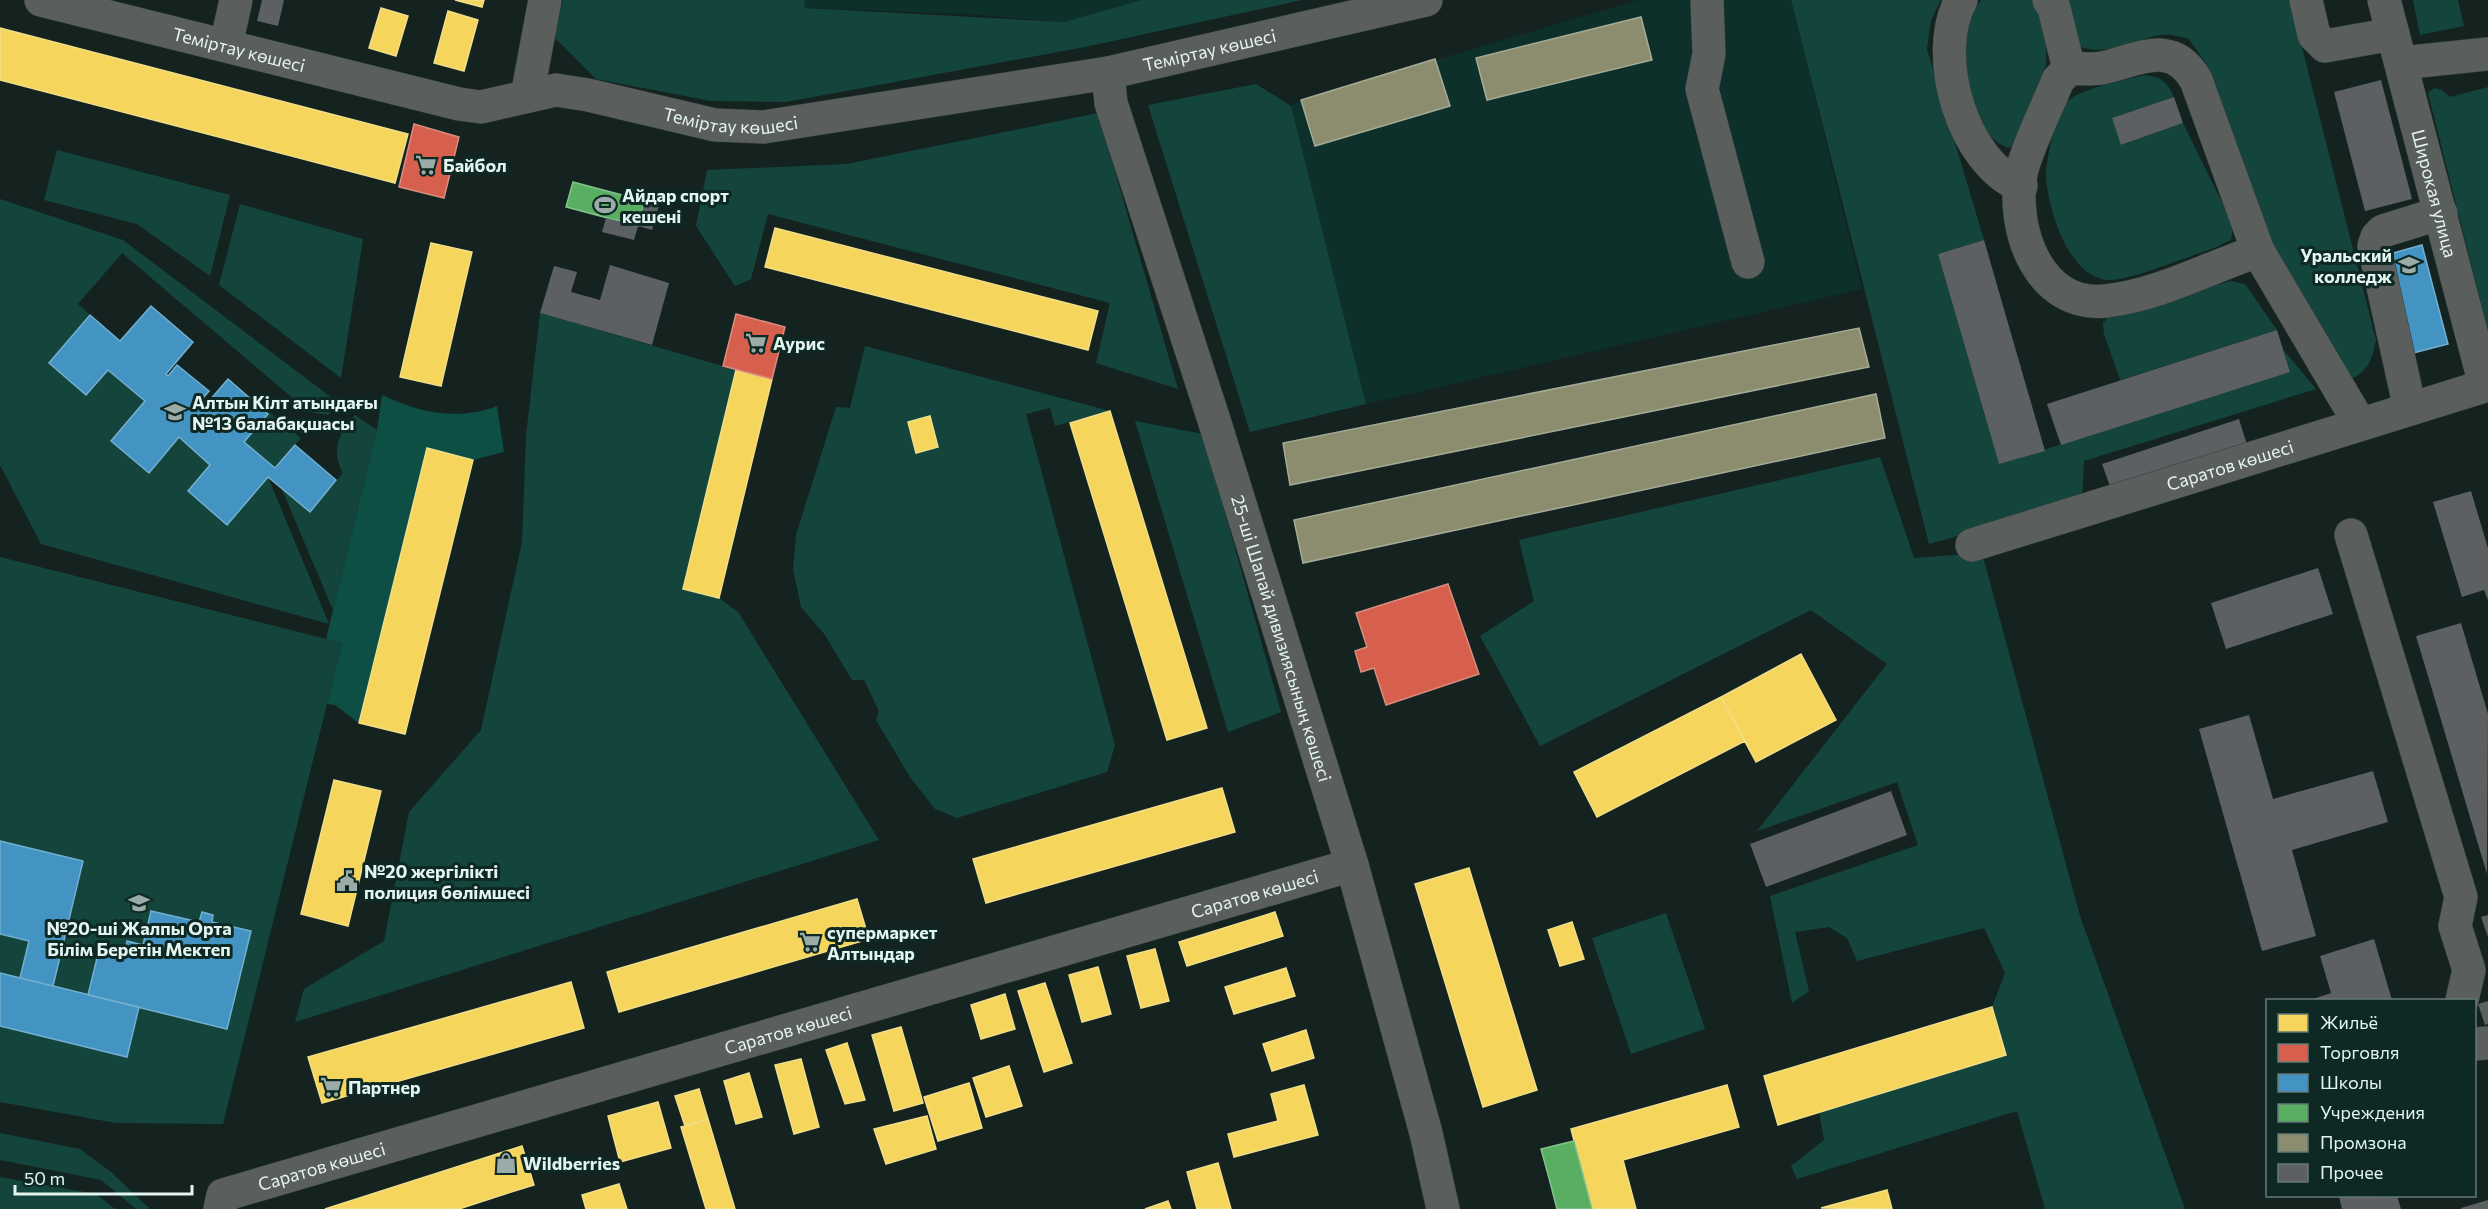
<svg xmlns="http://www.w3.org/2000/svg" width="2488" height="1209" font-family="Commissioner,sans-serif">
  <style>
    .built { fill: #0d302a }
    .green { fill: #14453d; fill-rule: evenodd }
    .forest { fill: #0d4e45 }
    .homes { fill: #f6d55c; stroke: #f1de88; stroke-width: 1.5 }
    .shops { fill: #d6604d; stroke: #da8c7e; stroke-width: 1.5 }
    .schools { fill: #4393c3; stroke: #73b0d0; stroke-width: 1.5 }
    .public { fill: #5aae61; stroke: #83c38c; stroke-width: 1.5 }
    .industry { fill: #8c8c6e; stroke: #a6ab95; stroke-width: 1.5 }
    .building { fill: #5c6063 }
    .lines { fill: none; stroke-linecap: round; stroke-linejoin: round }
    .minor-casing { stroke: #333f3c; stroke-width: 34 }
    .minor { stroke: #5a5f5e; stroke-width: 33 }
    .labels { text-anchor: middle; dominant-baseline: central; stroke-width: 6; stroke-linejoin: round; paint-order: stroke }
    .street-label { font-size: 18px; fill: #e4f4f0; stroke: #0e2924 }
    .poi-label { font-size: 18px; font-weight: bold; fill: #e4f4f0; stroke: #0e2924; text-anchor: start }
  </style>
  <rect width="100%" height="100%" fill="#142320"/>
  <!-- built -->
  <path class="built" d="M805,0h337l-78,22 -96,-8 -165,-6z
    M1638,0h153l71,289 -496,115 -75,-298 10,-6z"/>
  <!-- green -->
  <path class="green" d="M563,0h242l-1,8 260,14 78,-22h160l-217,47 -299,55 -75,-1 -115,-22 -42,-42z
    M1791,0h150l-10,20 -4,29 57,191 -46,14 61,210 291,-92 -7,-23 33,40 -232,72 -2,40 -153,43z
    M1981,0h55l11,33 -1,32 -32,80 -6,3c-41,-14 -51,-96 -37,-132 2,-6 7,-11 10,-16z
    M2065,0h225l86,340c-4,20 -9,35 -30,40l-4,-20 -69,-116 -67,-181 -18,-25c-9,-1 -19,-5 -28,-3 -28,5 -53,22 -82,11z
    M2413,0h45l6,26 -44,9z
    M2144,75c17,2 23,6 30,22l-62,21 10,27 61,-22 50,102 -2,15 -17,8c-22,7 -85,33 -105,32 -40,-1 -61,-71 -63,-103 0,-17 9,-61 20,-74 12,-15 59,-22 78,-28z
    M1256,84l35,22 75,298 -116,28 -102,-327z
    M2488,87v244l-60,-238 6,-5 8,2 8,7z
    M1098,113l80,276 -82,-26 14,-60 -342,-89 -17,65 -16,7 -39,-60 11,-56 140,-6z
    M57,150l173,45 -20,81 -73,-52 -93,-24z
    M0,199l123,41 217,164 -12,11 -19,-3 -187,-159 -44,51 12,11 18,55 37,31 -34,40 38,32 30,-36 31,28 -22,27 39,33 41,-48 61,147 -288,-80 -41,-79z
    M240,204l123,35 -22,139 -122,-93z
    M2231,281l14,3 32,46 -157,50 -16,-46 -1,-11 7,-8z
    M540,313l196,57 -52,219 35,9 19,14 141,228 -584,182 9,-33 80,-48 25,-129 72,-82 41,-188 4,-106z
    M865,346l245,65 -55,15 -5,-18 -24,6 89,331 -8,27 -150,46 -22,-9 -25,-32 -34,-57 3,-9 -15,-31h-12l-27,-45 -24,-28 -8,-38 3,-34 40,-128 14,1zM930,416l8,31 -22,6 -8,-30z
    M269,412l32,26 -26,30 -31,-26z
    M355,415l22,15 -44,180 -52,-123 29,25 33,-39c-13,-25 -4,-38 12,-58z
    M1135,421l68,13 78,278 -53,20z
    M1880,457l34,101 68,-5 98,363 105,293h-140l-28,-98 -220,68 -6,-13 33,-26 -5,-28 187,-57 -14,-48 13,-34 -21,-45 -127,33 -10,-23 -18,-11 -34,5 14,59 -17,12 -22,-107 148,-51 -21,-63 -140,49 130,-167 -76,-54 -271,136 -60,-110 54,-35 -15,-61z
    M0,557l342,86 -119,481 -107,-1 -116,-21z
    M1666,913l39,116 -74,25 -39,-116z
    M0,1133l80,16 31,23 39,37h-14l-35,-29 -101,-20z
    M0,1177l96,17 19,15h-115z"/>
  <!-- forest -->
  <path class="forest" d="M382,395c38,18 75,26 115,11l7,46 -31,8 -46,-11 -68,274 -24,-18 -8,-1 15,-61 -16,-4 51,-209z"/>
  <!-- homes -->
  <path class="homes" d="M455,0h29l-2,7z
    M381,8l27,8 -12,40 -27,-8z
    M448,11l30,9 -14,51 -30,-8z
    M0,28l408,106 -13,49 -395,-103z
    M775,228l323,83 -10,39 -323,-83z
    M431,243l41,9 -31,134 -41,-9z
    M736,370l36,9 -53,219 -36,-9z
    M1110,411l97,317 -40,12 -97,-317z
    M930,416l8,31 -22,6 -8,-31z
    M427,448l46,12 -68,274 -46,-11z
    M1801,654l35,66 -80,42 -35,-65z
    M1721,697l24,44 -148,76 -23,-45z
    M334,780l47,11 -33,135 -47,-12z
    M1222,788l13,44 -249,71 -13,-44z
    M1469,868l68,222 -54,17 -68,-223z
    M857,899l12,40 -250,73 -12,-40z
    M1275,912l8,24 -96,30 -8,-24z
    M1572,922l12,37 -24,7 -12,-36z
    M1155,949l14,52 -28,7 -14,-52z
    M1098,967l13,47 -29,8 -13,-47z
    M1286,968l9,28 -61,18 -9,-27z
    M571,982l13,46 -262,75 -14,-46z
    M1045,983l27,80 -28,9 -26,-81z
    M1005,994l10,35 -34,10 -10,-34z
    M1992,1007l14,48 -228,70 -14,-49z
    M901,1027l22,76 -29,8 -22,-76z
    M1306,1030l8,28 -42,13 -9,-27z
    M847,1043l18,57 -20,4 -19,-54z
    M801,1059l18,68 -25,7 -19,-69z
    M1009,1066l13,40 -36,11 -13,-39z
    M749,1073l13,44 -26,7 -12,-43z
    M969,1083l13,45 -44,13 -14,-44z
    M1304,1085l14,50 -84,22 -6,-23 50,-13 -7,-27z
    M1727,1085l12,42 -116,33 13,49h-44l-21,-80z
    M699,1089l9,30 -23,7 -10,-30z
    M658,1102l13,46 -51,14 -12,-46z
    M927,1116l9,33 -50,15 -12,-35z
    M708,1119l27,90h-29l-25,-82z
    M522,1146l12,39 -29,9 -46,15h-134z
    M1218,1163l13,46h-34l-10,-37z
    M619,1184l8,25h-41l-4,-14z
    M1887,1190l5,19 -71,-1z
    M1168,1201l3,8h-26z"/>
  <!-- shops -->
  <path class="shops" d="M414,124l45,13 -15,61 -45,-11z
    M736,314l49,13 -13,52 -49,-13z
    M1448,584l31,90 -93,31 -12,-37 -13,4 -6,-21 12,-4 -11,-34z"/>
  <!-- schools -->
  <path class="schools" d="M2422,245l26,99 -35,9 -27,-98z
    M151,306l42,36 -27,32 2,2 9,-11 32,26 -11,13 5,4 25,-29 40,35 -24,28 31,26 20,-23 41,35 -26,32 -42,-35 -41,48 -39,-34 22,-26 -31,-28 -30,36 -38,-32 34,-40 -37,-31 -22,25 -37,-32 41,-48 30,26z
    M0,841l83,20 -30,125 -33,-8 9,-37 -29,-7z
    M151,911l48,11 3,-10 11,3 -1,7 39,9 -24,98 -139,-34 11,-45 25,6 3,-15 16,4z
    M0,973l139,34 -12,50 -127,-31z"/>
  <!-- public -->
  <path class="public" d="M573,182l72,19 -7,25 -72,-19z
    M1574,1141l8,30 10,38h-35l-8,-31 -8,-29z"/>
  <!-- industry -->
  <path class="industry" d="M1641,17l11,43 -165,40 -11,-42z
    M1435,59l15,47 -135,40 -14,-46z
    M1859,328l10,39 -579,118 -7,-42z
    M1876,394l9,44 -582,125 -9,-43z"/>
  <!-- building -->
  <path class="building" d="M262,0h22l-6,26 -21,-5z
    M2381,80l31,119 -47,12 -31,-119z
    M2174,97l9,26 -62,22 -9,-27z
    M645,201l14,4 -7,25 -14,-4z
    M606,218l32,8 -4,14 -32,-8z
    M1984,240l61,211 -46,13 -61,-210z
    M610,265l59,18 -17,62 -112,-32 14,-47 23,6 -6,20 29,8z
    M2277,330l13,42 -229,73 -14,-41z
    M2239,419l9,29 -136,44 -10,-28z
    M2471,491l17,57v52l-4,-10 -22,7 -29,-95z
    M2318,568l15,46 -107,35 -15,-46z
    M2461,623l27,91 -1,160 -71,-238z
    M2249,715l24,84 100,-28 15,51 -96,28 24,86 -54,15 -63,-222z
    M1891,791l16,44 -141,52 -16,-43z
    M2488,915v22l-7,-20z
    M2374,939l18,61h-82l21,-7 -11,-37z
    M2488,1001v23l-3,1 -7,-21z
    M2339,1196h43v2l15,-2 4,13h-59z
    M2488,1200v9h-27v-1z"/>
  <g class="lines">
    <defs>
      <g id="minor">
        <path id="s1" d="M41,0l418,104 22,3 75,-17 32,5 127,30 49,2 344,-54 318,-73"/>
        <path d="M1707,0l2,54 -7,35 46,173"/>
        <path d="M1961,0c-30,55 1,162 60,186"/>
        <path d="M2049,0l5,8 15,61"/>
        <path d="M2306,0l8,35 11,11 68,-12"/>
        <path id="s2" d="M2384,0l101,385"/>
        <path d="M226,45l10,-45"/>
        <path d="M2401,63l87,-9"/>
        <path id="s3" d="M1108,73l3,30 103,317 138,445 74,268 17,76"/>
        <path d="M527,96l18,-96"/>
        <path d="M2258,251c-50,17 -99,44 -152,50 -67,7 -95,-71 -85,-127 5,-25 27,-68 37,-94l11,-11c11,-1 22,1 33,-1 37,-8 70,-30 94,12l62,171 102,173"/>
        <path d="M2410,409l-36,-163 3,-9 6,-6 58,-18"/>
        <path d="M2351,535l110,362 -6,29 14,44 -7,30"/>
        <path id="s4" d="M1972,545l516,-160"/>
        <path d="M2474,1044l14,-1"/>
        <path id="s5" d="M220,1209l3,-14 1129,-330"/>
      </g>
    </defs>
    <!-- minor casing -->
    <use href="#minor" class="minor-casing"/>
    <!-- minor -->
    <use href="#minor" class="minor"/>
  </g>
  <!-- icons -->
  <defs>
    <symbol id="supermarket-bare" viewBox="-9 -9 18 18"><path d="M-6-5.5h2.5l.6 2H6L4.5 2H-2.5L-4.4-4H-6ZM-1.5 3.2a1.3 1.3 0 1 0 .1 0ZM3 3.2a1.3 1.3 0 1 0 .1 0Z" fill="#9baba7" stroke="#0e2924" stroke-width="2.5" paint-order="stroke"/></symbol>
    <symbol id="stadium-bare" viewBox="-9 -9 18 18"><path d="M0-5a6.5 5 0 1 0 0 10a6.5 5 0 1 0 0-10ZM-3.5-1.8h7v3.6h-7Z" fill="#9baba7" stroke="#0e2924" stroke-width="2.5" paint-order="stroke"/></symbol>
    <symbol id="university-bare" viewBox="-9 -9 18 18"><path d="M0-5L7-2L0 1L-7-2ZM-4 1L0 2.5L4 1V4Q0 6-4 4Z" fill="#9baba7" stroke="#0e2924" stroke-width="2.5" paint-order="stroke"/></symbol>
    <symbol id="school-bare" viewBox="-9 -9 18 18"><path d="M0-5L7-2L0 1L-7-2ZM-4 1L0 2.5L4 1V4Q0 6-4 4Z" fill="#9baba7" stroke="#0e2924" stroke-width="2.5" paint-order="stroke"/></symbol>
    <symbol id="civic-bare" viewBox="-9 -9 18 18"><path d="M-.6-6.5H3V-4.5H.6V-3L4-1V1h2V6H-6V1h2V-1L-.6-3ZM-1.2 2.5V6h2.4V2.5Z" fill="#9baba7" stroke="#0e2924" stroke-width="2.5" paint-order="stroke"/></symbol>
    <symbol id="shop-bare" viewBox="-9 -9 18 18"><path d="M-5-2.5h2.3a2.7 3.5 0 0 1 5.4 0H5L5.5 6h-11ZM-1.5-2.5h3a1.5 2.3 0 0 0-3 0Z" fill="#9baba7" stroke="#0e2924" stroke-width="2.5" paint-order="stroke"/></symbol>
  </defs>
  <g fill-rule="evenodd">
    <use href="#supermarket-bare" x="411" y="150" width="30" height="30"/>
    <use href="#stadium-bare" x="590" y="190" width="30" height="30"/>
    <use href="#university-bare" x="2394" y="250" width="30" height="30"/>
    <use href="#supermarket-bare" x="741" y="328" width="30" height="30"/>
    <use href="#school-bare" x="160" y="397" width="30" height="30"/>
    <use href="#civic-bare" x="332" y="866" width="30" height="30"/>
    <use href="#school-bare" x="124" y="888" width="30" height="30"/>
    <use href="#supermarket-bare" x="795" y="927" width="30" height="30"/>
    <use href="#supermarket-bare" x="316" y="1072" width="30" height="30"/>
    <use href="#shop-bare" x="491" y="1148" width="30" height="30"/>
  </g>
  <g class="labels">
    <!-- street labels -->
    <g class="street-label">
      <text stroke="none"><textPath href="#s1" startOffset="204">Теміртау көшесі</textPath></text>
      <text stroke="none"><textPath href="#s1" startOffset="1194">Теміртау көшесі</textPath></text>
      <text stroke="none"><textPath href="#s1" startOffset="708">Теміртау көшесі</textPath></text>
      <text stroke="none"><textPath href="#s2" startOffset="200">Широкая улица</textPath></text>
      <text stroke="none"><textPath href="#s4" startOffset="270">Саратов көшесі</textPath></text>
      <text stroke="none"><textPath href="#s3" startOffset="592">25-ші Шапай дивизиясының көшесі</textPath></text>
      <text stroke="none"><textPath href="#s5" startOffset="1089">Саратов көшесі</textPath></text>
      <text stroke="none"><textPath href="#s5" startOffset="603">Саратов көшесі</textPath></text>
      <text stroke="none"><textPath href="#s5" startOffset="117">Саратов көшесі</textPath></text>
    </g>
    <!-- poi labels -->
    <g class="poi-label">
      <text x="443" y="165">Байбол</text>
      <text x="622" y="195">Айдар спорт<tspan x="622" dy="21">кешені</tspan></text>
      <text x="2392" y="255" text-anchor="end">Уральский<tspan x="2392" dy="21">колледж</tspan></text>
      <text x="773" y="343">Аурис</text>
      <text x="192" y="402">Алтын Кілт атындағы<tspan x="192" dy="21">№13 балабақшасы</tspan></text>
      <text x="364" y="871">№20 жергілікті<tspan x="364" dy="21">полиция бөлімшесі</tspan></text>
      <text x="139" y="928" text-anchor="middle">№20-ші Жалпы Орта<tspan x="139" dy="21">Білім Беретін Мектеп</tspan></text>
      <text x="827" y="932">супермаркет<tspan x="827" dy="21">Алтындар</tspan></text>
      <text x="348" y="1087">Партнер</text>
      <text x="523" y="1163">Wildberries</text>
    </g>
  </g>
  <!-- legend -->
  <rect x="2266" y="999" width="210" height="198" fill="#0e2924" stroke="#647a76" stroke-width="1.5"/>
  <rect x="2278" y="1014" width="30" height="18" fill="#f6d55c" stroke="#647a76" stroke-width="1.5"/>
  <text x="2320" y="1029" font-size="18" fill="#e4f4f0">Жильё</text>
  <rect x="2278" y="1044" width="30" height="18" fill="#d6604d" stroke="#647a76" stroke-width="1.5"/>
  <text x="2320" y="1059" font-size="18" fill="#e4f4f0">Торговля</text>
  <rect x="2278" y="1074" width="30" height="18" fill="#4393c3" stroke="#647a76" stroke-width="1.5"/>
  <text x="2320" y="1089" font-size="18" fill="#e4f4f0">Школы</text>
  <rect x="2278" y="1104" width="30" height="18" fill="#5aae61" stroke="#647a76" stroke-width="1.5"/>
  <text x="2320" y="1119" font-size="18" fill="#e4f4f0">Учреждения</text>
  <rect x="2278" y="1134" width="30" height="18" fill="#8c8c6e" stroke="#647a76" stroke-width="1.5"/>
  <text x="2320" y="1149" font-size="18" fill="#e4f4f0">Промзона</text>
  <rect x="2278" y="1164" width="30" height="18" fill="#5c6063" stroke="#647a76" stroke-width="1.5"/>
  <text x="2320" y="1179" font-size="18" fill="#e4f4f0">Прочее</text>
  <!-- scale -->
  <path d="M15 1185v9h177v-9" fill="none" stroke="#e4f4f0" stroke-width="3"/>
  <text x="24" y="1185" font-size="18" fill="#e4f4f0" stroke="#0e2924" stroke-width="4.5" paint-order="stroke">50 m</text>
</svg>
